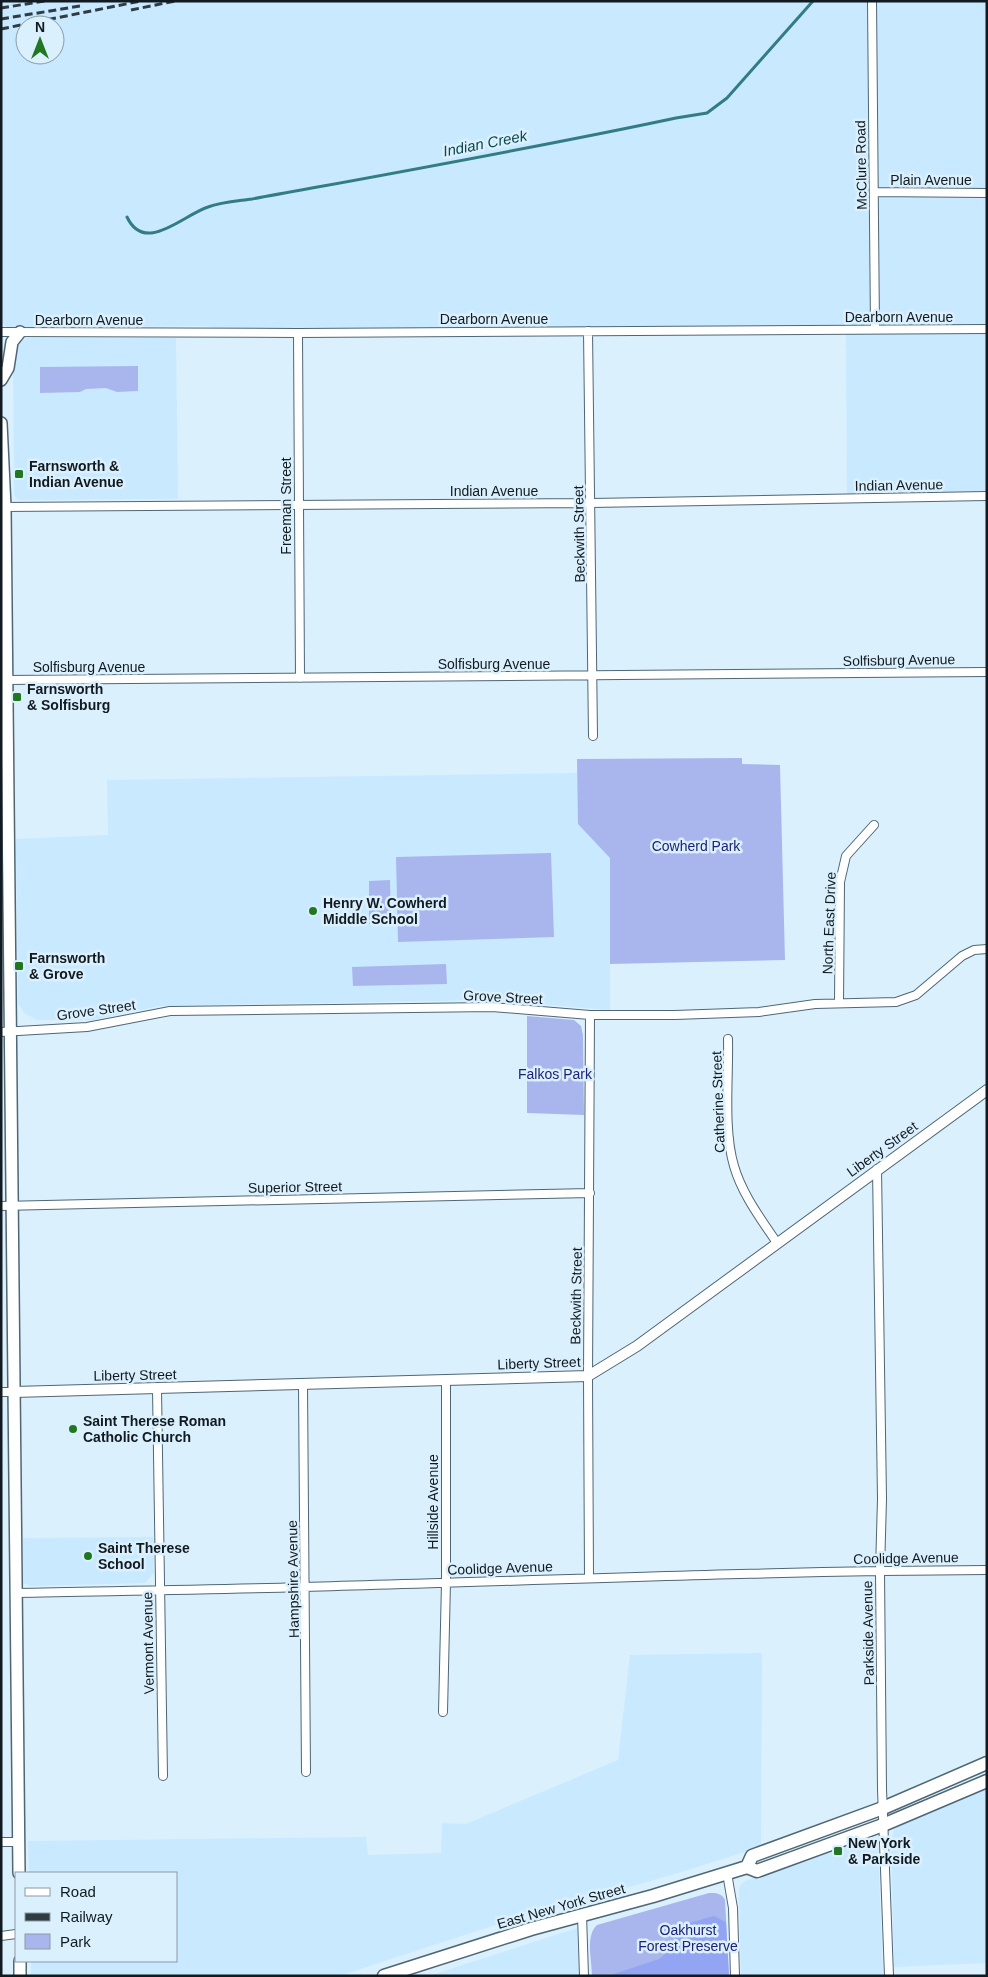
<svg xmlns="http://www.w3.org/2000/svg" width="988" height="1977" font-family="Arial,sans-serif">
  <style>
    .built { fill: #c8e9ff; fill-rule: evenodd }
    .green { fill: #a9b6ee }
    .forest { fill: #93a4f2 }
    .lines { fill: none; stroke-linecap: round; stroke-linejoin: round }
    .stream { stroke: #337d81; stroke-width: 3 }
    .minor-casing { stroke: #4f6674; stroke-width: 10 }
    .tertiary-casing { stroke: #4f6674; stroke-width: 12 }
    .secondary-casing { stroke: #4f6674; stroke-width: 14 }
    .primary-casing { stroke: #4f6674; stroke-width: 15 }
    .minor { stroke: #fff; stroke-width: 8 }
    .tertiary { stroke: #fff; stroke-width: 10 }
    .secondary { stroke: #fff; stroke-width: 11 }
    .primary { stroke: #fff; stroke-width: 12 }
    .rail { stroke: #303b42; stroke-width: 3; stroke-dasharray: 8 4; stroke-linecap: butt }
    .poi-dot { fill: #217622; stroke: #dbf0fd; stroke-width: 2 }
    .labels { text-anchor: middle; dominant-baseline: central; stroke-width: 5; stroke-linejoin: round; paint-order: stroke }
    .street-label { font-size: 14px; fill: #111a20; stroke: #dbf0fd }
    .poi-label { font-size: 14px; font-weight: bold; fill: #111a20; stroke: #dbf0fd; text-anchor: start }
    .park-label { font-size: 14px; fill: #1f2079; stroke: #dbf0fd }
    .water-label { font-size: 15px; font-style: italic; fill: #0c494c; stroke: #dbf0fd }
  </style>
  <rect width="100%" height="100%" fill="#dbf0fd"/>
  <!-- built -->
  <path class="built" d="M1,1h986v497l-140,3 -1,-168 -585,4 -56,-11 -193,2 -7,-2 -4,-3zM25,25h30v30h-30z
    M26,338h150l2,161 -158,1 -4,-2 -2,-5 -1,-139 5,-11z
    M578,773v51l32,33v153l-121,-10 -330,6 -66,14h-56l-13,-7 -6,-10 -2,-164 92,-4 -1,-55z
    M153,1537l1,36 -9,10 -114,3 -8,-3v-45z
    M762,1653l-1,194 -86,27 -192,55 -144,47h-308v-15h145v-88h-147l-1,-32 338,-4 2,18 73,-2 1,-30 24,1 152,-64 12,-105z
    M987,1786v177l-93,4 -3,-126 3,-12 9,-6z
    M863,1839l12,5 3,5 5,127h-142l-2,-86 2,-6 4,-3z
    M577,1928l2,48h-149l20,-7z"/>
  <!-- green -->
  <path class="green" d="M138,366v25l-21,1 -11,-4 -20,1 -6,3 -40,1v-26z
    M742,758v6l38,1 5,195 -175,4v-106l-32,-34 -1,-65z
    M551,853l3,84 -156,5 -2,-85z
    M390,880l1,43 -22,1v-43z
    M446,964l1,20 -94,2 -1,-19z
    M527,1016l47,4 7,6 2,9 1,80 -57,-2z
    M709,1893c7,0 13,0 16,7l4,76h-137c0,-15 -7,-40 5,-51z"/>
  <!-- forest -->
  <path class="forest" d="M714,1916l12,6 3,54h-121l51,-17 16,-13 3,-20z"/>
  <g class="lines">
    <!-- stream -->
    <path class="stream" d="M127,217c18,38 56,-2 81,-10 13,-5 30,-6 44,-8 142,-26 283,-51 424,-81l31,-5 20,-15 86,-97"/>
    <defs>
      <path id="minor" d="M872,1l3,328
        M874,192l113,1
        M588,331l5,405
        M1,332l297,1 689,-4
        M298,333l2,345
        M1,507l590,-4 396,-7
        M3,680l984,-8
        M839,1003l1,-121 6,-26 28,-31
        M1,1032l86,-5 83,-16 322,-4 98,8h85l84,-3 56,-8 81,-2 20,-7 46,-39 12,-6 13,-1
        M728,1039c1,39 -5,90 6,127 8,28 27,53 43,77
        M877,1169l5,330 -2,72 2,218 7,187
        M1,1206l589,-13
        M303,1385l3,387
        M157,1389l6,387
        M1,1392h13
        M589,1578l-1,-202 2,-361
        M15,1593c96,-2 192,-3 288,-6 228,-6 456,-16 684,-17
        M443,1712l3,-130v-201
        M1,1842h17
        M727,1873l6,35 2,68
        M582,1915l2,61
        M1,1936l15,-2"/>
      <path id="tertiary" d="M14,1392l574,-16 49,-30 350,-256"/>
      <path id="secondary" d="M1,380l7,-12 4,-26 8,-10
        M1,423l4,84 14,1366
        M20,1961v15"/>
      <path id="primary" d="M747,1867l5,-11 131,-48 104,-45
        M384,1976l147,-47 122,-33 94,-29 10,4 126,-46 104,-44"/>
    </defs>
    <!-- minor casing -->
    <use href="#minor" class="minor-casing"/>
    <!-- tertiary casing -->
    <use href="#tertiary" class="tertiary-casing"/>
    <!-- secondary casing -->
    <use href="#secondary" class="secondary-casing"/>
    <!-- primary casing -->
    <use href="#primary" class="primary-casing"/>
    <!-- minor -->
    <use href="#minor" class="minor"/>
    <!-- tertiary -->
    <use href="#tertiary" class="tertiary"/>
    <!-- secondary -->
    <use href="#secondary" class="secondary"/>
    <!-- primary -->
    <use href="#primary" class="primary"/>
    <!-- rail -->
    <path class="rail" d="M1,8l44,-7
      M131,10l44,-9
      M1,19l79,-13
      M1,29l140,-28"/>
  </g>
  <!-- markers -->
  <g class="poi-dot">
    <rect x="14" y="469" width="10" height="10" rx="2.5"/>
    <rect x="12" y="692" width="10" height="10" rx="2.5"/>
    <circle cx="313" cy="911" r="5"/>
    <rect x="14" y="961" width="10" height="10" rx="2.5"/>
    <circle cx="73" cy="1429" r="5"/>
    <circle cx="88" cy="1556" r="5"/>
    <rect x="833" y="1846" width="10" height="10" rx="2.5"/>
  </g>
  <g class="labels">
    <!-- street labels -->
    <g class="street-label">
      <text transform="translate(861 165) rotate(-91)">McClure Road</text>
      <text x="931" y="180">Plain Avenue</text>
      <text x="899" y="317">Dearborn Avenue</text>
      <text x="494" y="319">Dearborn Avenue</text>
      <text x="89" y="320">Dearborn Avenue</text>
      <text transform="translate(899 485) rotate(-1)">Indian Avenue</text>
      <text x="494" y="491">Indian Avenue</text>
      <text transform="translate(286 506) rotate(-90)">Freeman Street</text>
      <text transform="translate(579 534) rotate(-91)">Beckwith Street</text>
      <text transform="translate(899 660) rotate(-1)">Solfisburg Avenue</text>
      <text x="494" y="664">Solfisburg Avenue</text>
      <text x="89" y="667">Solfisburg Avenue</text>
      <text transform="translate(829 923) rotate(-88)">North East Drive</text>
      <text transform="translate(503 997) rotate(3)">Grove Street</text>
      <text transform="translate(96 1010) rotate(-8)">Grove Street</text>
      <text transform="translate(718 1102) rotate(-92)">Catherine Street</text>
      <text transform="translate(882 1149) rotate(-36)">Liberty Street</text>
      <text transform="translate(295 1187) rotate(-1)">Superior Street</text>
      <text transform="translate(576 1296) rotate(-89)">Beckwith Street</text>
      <text transform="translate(539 1363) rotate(-2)">Liberty Street</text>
      <text transform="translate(135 1375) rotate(-1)">Liberty Street</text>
      <text transform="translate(433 1502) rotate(-90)">Hillside Avenue</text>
      <text transform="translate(906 1558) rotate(-1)">Coolidge Avenue</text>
      <text transform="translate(500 1568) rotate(-2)">Coolidge Avenue</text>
      <text transform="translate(293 1579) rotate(-91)">Hampshire Avenue</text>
      <text transform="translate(868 1633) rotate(-91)">Parkside Avenue</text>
      <text transform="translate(148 1643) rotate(-91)">Vermont Avenue</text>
      <text transform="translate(561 1906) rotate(-16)">East New York Street</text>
    </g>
    <!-- poi labels -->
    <g class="poi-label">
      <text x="29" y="466">Farnsworth &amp;<tspan x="29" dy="16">Indian Avenue</tspan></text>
      <text x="27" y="689">Farnsworth<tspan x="27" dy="16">&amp; Solfisburg</tspan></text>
      <text x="323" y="903">Henry W. Cowherd<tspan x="323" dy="16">Middle School</tspan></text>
      <text x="29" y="958">Farnsworth<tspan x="29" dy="16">&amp; Grove</tspan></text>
      <text x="83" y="1421">Saint Therese Roman<tspan x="83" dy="16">Catholic Church</tspan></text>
      <text x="98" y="1548">Saint Therese<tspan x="98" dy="16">School</tspan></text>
      <text x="848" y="1843">New York<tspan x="848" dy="16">&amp; Parkside</tspan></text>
    </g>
    <!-- park labels -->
    <g class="park-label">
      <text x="696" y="846">Cowherd Park</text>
      <text x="555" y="1074">Falkos Park</text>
      <text x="688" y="1930">Oakhurst<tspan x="688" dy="16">Forest Preserve</tspan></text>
    </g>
    <!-- water labels -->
    <g class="water-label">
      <text transform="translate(485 143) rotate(-11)">Indian Creek</text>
    </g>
  </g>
  <!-- border -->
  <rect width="988" height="1977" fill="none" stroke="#111a20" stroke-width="5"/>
  <!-- legend -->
  <rect x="15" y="1872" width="162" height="90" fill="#dbf0fd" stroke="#8a9aa5"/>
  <rect x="25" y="1888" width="25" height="8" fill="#ffffff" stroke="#8a9aa5"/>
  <text x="60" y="1897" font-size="15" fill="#111a20">Road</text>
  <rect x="25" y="1913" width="25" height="8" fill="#303b42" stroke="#8a9aa5"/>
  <text x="60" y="1922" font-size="15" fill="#111a20">Railway</text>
  <rect x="25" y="1934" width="25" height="15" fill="#a9b6ee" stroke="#8a9aa5"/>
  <text x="60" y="1947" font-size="15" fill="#111a20">Park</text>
  <!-- north arrow -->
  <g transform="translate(40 40)"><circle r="24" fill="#dbf0fd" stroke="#8a9aa5"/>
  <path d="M0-4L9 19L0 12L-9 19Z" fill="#217622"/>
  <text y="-8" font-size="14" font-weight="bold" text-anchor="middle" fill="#111a20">N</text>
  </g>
</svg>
